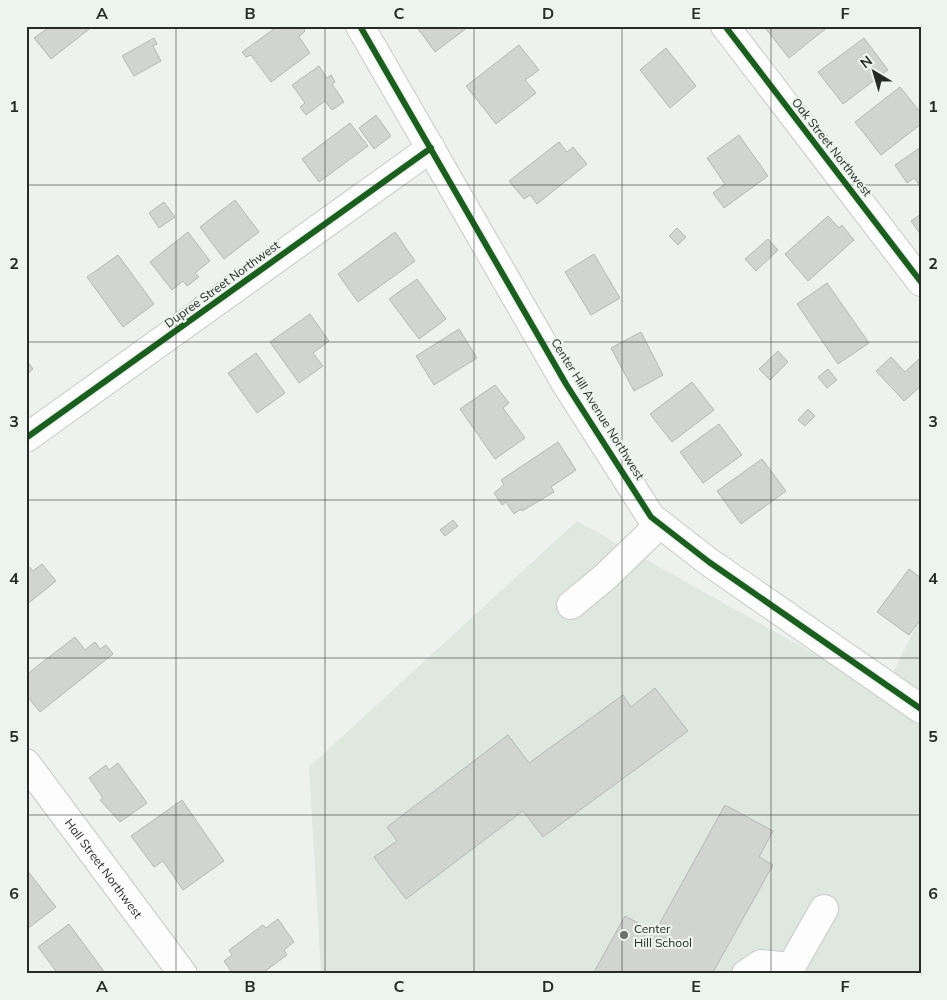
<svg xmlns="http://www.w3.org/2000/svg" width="947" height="1000" font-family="Mulish,sans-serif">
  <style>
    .built { fill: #dfe8df }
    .building { fill: #d1d4d1; stroke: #b5b9b5 }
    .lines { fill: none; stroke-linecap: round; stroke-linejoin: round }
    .minor-casing { stroke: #c7cac8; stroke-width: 30 }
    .minor { stroke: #fcfdfc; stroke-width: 28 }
    .cycleway-casing { stroke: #ecf4ed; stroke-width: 9 }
    .cycleway { stroke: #1b5e20; stroke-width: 6 }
    .grid { fill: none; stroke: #272a27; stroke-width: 1; stroke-opacity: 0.55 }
    .poi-dot { fill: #6d706d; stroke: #ecf4ed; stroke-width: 2 }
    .labels { text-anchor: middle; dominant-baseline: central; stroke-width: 4.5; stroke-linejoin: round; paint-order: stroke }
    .street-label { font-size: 12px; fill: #272a27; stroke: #ecf4ed }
    .poi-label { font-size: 12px; fill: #272a27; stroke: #ecf4ed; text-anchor: start }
    .neatline { fill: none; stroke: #272a27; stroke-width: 2 }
    .grid-label { font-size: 16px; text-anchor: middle; font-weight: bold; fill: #272a27 }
  </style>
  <rect width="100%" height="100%" fill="#eef2ee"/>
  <!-- built -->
  <path class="built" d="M577,521l306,171 38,-75v357h-600l-12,-207z"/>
  <!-- building -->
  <path class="building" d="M46,26h47l-42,33 -17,-21 14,-10z
    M278,26h24l3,5 -6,6 11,16 -39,29 -20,-27 -5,2 -4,-5z
    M416,26h51l1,1 -33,25z
    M770,26h59l-40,32 -23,-29z
    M154,38l3,6 -4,2 8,15 -27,15 -12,-20z
    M864,38l24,32 -45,34 -25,-32z
    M519,45l20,25 -14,10 11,13 -40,31 -30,-38z
    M666,48l30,38 -26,22 -30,-38z
    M319,66l8,12 4,-3 4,7 -3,2 12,18 -12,8 -7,-9 -19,14 -6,-8 5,-4 -13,-18z
    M900,87l21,26v11l-40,31 -26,-33z
    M376,115l15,21 -17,13 -15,-21z
    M350,123l18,23 -49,36 -17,-23z
    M739,135l29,41 -44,32 -11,-15 12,-9 -18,-26z
    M559,142l8,10 6,-5 14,17 -50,40 -7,-9 -6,4 -15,-18z
    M921,147v40l-7,-9 -7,5 -12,-18z
    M235,200l24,32 -35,27 -24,-32z
    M164,202l11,15 -16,11 -10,-15z
    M921,214v21l-10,-14z
    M828,216l11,12 3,-3 12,15 -46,41 -23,-27z
    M677,228l9,9 -8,8 -9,-9z
    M188,232l22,29 -15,12 4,4 -12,9 -4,-5 -11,9 -22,-28z
    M395,232l20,29 -57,41 -20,-28z
    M768,239l10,11 -22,21 -11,-12z
    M594,254l26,44 -29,17 -26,-43z
    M118,255l36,49 -31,23 -36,-50z
    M417,279l29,40 -27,20 -30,-40z
    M827,283l42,60 -31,21 -41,-60z
    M310,314l19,27 -16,12 10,13 -24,17 -29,-41z
    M459,329l18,29 -43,27 -18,-29z
    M641,332l22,43 -29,16 -23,-43z
    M778,351l10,11 -18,18 -11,-11z
    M256,353l29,40 -28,20 -29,-40z
    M891,357l14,15 16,-15v29l-17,15 -28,-30z
    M26,360l7,9 -7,6z
    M828,369l9,11 -10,8 -9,-11z
    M692,382l22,28 -42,32 -22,-28z
    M495,385l14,18 -6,5 22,30 -30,21 -35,-50z
    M808,409l7,7 -10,10 -7,-6z
    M719,424l23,31 -39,28 -23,-31z
    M558,442l18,28 -25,17 3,5 -32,19 -1,-2 -7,5 -8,-12 -4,3 -8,-12 10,-8 -3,-5z
    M762,459l24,32 -45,33 -24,-33z
    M453,520l5,6 -13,10 -5,-6z
    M26,563l7,8 9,-7 14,17 -30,24z
    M909,569l12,9v41l-12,16 -32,-23z
    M75,637l10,13 10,-8 5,7 6,-4 7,9 -73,58 -14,-17v-20z
    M655,688l33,43 -145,106 -20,-26 -117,88 -32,-42 23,-16 -10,-14 121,-92 21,28 94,-68 8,12z
    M118,763l29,40 -27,19 -20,-22 3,-2 -14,-20 17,-13 3,5z
    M182,800l42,61 -41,29 -20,-29 -9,6 -23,-31z
    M725,805l48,26 -14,26 14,8 -61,109h-119l32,-58 30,16z
    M26,869l30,38 -30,23z
    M278,919l16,23 -10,8 3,5 -26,19h-28l-9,-13 8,-6 -3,-5 34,-25 3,3z
    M69,924l37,50h-48l-20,-27z"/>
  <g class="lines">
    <defs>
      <g id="minor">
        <path d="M360,26l206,358 85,133 58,45 212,147"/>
        <path d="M725,26l196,256"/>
        <path d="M26,438l405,-290"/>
        <path d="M571,605l34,-28 55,-53"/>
        <path id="s1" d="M26,763l157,211"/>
        <path d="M746,974l15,-10 30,3"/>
        <path d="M787,974l37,-65"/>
      </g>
    </defs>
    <!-- minor casing -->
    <use href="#minor" class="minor-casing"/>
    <!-- minor -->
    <use href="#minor" class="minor"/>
    <defs>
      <path id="cycleway" d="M360,26l206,358 85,133 58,45 212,147
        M725,26l196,256
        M26,438l405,-290"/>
    </defs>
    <!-- cycleway casing -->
    <use href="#cycleway" class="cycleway-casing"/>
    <!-- cycleway -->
    <use href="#cycleway" class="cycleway"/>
  </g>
  <!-- grid -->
  <path class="grid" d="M176,26v948M325,26v948M474,26v948M622,26v948M771,26v948M26,185h895M26,342h895M26,500h895M26,658h895M26,815h895"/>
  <!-- markers -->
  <circle class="poi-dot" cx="624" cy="935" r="5"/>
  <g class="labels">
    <!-- street labels -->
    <g class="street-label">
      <text transform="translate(832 147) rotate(52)">Oak Street Northwest</text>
      <text transform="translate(222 284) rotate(-36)">Dupree Street Northwest</text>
      <text transform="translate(598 409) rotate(58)">Center Hill Avenue Northwest</text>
      <text stroke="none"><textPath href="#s1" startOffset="131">Hall Street Northwest</textPath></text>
    </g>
    <!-- poi labels -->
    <g class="poi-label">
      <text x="634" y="928">Center<tspan x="634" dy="14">Hill School</tspan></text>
    </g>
  </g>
  <!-- border -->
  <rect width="947" height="1000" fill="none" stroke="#ecf4ed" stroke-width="55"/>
  <!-- north arrow -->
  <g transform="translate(874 72) rotate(322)" stroke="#ecf4ed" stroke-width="4" paint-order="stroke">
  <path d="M0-4L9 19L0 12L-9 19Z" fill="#272a27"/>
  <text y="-8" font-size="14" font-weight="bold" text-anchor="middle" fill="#272a27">N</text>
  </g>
  <rect x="28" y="28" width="892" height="944" class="neatline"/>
  <g class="grid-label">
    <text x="102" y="19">A</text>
    <text x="250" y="19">B</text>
    <text x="399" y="19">C</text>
    <text x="548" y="19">D</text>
    <text x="696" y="19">E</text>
    <text x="845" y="19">F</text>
    <text x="14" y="112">1</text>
    <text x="933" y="112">1</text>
    <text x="14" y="269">2</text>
    <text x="933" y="269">2</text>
    <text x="14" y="427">3</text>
    <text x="933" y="427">3</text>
    <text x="14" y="584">4</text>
    <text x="933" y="584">4</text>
    <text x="14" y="742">5</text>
    <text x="933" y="742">5</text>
    <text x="14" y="899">6</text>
    <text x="933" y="899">6</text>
    <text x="102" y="992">A</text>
    <text x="250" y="992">B</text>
    <text x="399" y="992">C</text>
    <text x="548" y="992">D</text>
    <text x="696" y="992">E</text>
    <text x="845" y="992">F</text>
  </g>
</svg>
